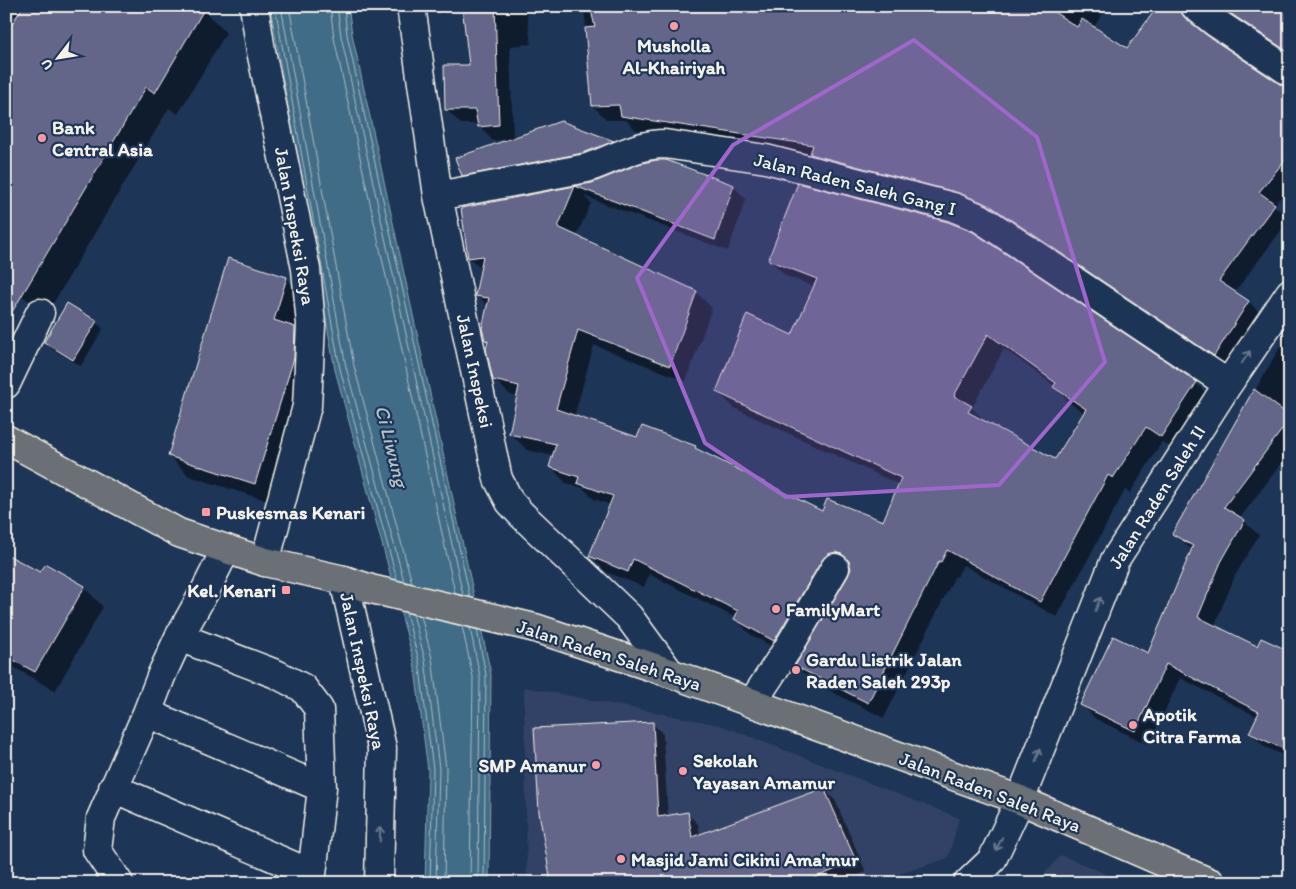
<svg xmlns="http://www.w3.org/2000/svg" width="1296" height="889" font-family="Itim,sans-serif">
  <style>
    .built { fill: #324366 }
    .water { fill: #416c87; stroke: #89a1ae }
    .shadow { fill: #0007; fill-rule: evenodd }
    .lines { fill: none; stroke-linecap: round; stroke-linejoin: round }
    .shore { stroke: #acbcc1; stroke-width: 1 }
    .building { fill: #636589; stroke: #f4f1e8; fill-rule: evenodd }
    .minor-casing { stroke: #f4f1e8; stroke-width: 31 }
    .major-casing { stroke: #f4f1e8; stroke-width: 31 }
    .minor { stroke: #1d3557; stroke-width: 28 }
    .major { stroke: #6b7074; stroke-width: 28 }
    .oneway { stroke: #68778a }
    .marked { fill: #9f67cb; fill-opacity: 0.2; stroke: #9f67cb; stroke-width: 4; stroke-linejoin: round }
    .poi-dot { fill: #ff9aa2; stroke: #1d3557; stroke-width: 2 }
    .labels { text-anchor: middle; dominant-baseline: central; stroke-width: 4.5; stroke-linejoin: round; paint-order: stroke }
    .poi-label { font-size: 19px; font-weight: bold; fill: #f4f1e8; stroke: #1d3557; text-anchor: start }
    .street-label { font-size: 19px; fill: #f4f1e8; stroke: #1d3557 }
    .water-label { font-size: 20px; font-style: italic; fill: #b5c2c6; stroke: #1d3557 }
  </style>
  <rect width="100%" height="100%" fill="#1d3557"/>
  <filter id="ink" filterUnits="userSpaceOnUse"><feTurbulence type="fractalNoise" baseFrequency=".02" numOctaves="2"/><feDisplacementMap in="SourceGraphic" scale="10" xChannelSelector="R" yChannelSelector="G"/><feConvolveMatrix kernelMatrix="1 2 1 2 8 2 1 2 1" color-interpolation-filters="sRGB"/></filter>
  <g filter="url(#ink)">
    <!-- built -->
    <path class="built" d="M524,687l196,38 239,93 -11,40 -76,25h-345z
      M1061,855l66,28h-90z"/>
    <!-- water -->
    <path class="water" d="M270,6h78l4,28 139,640 -2,209h-64l3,-113 -14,-108 -79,-292z"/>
    <!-- shadow -->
    <path class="shadow" d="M6,6h191l7,4 22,23 -48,81 -9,-6 -121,204 -42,-25 12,-270 -12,-7z
      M433,6h137l-43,8 4,30 -21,2 3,93 48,-16 52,19 10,10 -149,34 -11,-11 48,-36 -18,2 -14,-15v-2h-18l-14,-14 24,-44 -8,-58 -22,6z
      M584,6h524l-15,22 34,22 33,-44h43l-10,13 2,8 86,59 9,3v97l-16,19 15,15 -55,73 15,9 14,14 -34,53 -225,-150 -178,-51 -12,-12 -178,-26 -10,-10h-19l-14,-14z
      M1217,6h73v51l-50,-33z
      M664,161l70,26 12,12 -18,52 -144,-55 7,7 -15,34 120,55 16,16 -26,73 -92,-36 -20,72 64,21 57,9 4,4 123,62 62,10 16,-38 -166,-77 -16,-16 75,-55 22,-50 -29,-11 -16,-16 426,123 16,16 -34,53 -16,-10 -32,51 -5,-3 -68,127 -94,-52 -6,12 -2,-1 -71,142 -72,-36 -15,-16 53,-90 2,-8 -8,2 -54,86 -39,-21 -16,-16 1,-1 -87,-44 -5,13 -38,-15 -15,-16 20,-51 -17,-6 -11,-11 -17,-5 -15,-16 3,-11 -27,-6 -16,-16 7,-37 -8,-2 -16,-16 -5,-36 -3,-4 3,-32 -12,-12 5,-25 -13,-13 -7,-48 131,-25zM1004,349l51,37 -1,1 16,16 15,10 -30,47 -68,-37 -15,-15z
      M286,278l21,21 8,49 -40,155 -86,-27 -20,-20z
      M96,322l7,7 -22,37 -29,-17 -7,-7z
      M1290,329v123l-50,66 19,17 -24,41 -21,51 44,21 32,4v106l-25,-11 -14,-14 7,-16 -78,-39 -31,67 -53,-26 -14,-14 66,-50 44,-105 -18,-16z
      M6,555l35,19 43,13 19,20 -48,84 -45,-26 -4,5z
      M652,723l11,11 5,83 19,-4 11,11 2,11 124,-46 11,11 31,72 -27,11h-287z
      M1290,791v13l-4,-4z"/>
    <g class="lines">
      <!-- shore -->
      <path class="shore" d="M275,6l65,363 57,211
        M281,6l65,361 58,214
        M289,6l65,360 58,217
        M330,6l4,32 121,555
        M337,6l4,30 122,559
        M344,6l3,29 123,562
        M406,613l13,48 14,108 -3,114
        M413,614l12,46 14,108 -3,115
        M421,616l11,42 14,110 -2,115
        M462,626l11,51 -3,206
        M470,628l10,48 -2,207
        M477,630l9,45 -2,208"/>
    </g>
    <!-- building -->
    <path class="building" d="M23,6h183l-51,87 -9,-6 -140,235v-288z
      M462,6h33l4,119 -21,2 -3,-17h-30l-1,-45h25z
      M590,6h455l32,21 5,-8 45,29 31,-42h22l1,6 4,6 20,16 76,51 9,3v66l-31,38 16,12 -56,77 30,20 -35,55 -225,-151 -30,-12 -149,-39 3,-9 -192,-29 -2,-11 -27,1 -7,-78 10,-1z
      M1220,6h70v47l-66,-44z
      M561,121l53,20 -31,12 -121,23 -7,-18z
      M656,160h10l68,25 -19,55 -140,-54 17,-3 47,-19z
      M798,183l150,39 25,10 224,150 -36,55 -15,-10 -33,51 -5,-3 -68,127 -93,-52 -6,12 -2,-1 -71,142 -73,-37 53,-90 3,-7 -2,-8 -7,-7 -6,-2 -8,2 -6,6 -48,81 -40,-22 4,-8 -105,-52 -5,13 -39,-16 24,-60 -36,-13 2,-6 -30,-10 7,-23 -47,-10 10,-48 -26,-6 -7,-31 2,-8 -3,-1 -3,-12 7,-30 -14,-2 8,-40 -15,2 -7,-50 114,-22 -17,41 139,64 -27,75 -92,-36 -22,79 81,28 5,-11 54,20 -1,2 127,63 5,-12 56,22 18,-43 -185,-86 31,-78 45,21 25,-56 -49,-19zM988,334l68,49 -3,4 33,22 -31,50 -87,-47 4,-6 -18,-10z
      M228,258l59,19 -13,43 21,7 -1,31 -39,126 -87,-28z
      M67,303l30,18 -24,39 -29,-18z
      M1254,389l36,27v3l-66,88 21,13 -24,42 -23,55 59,29 4,-8 26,12 3,-6v108l-41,-19 10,-21 -93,-48 -31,67 -55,-26 33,-69 35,17 45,-107 -21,-12z
      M6,554l34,18 6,-8 39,22 -50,86 -29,-16z
      M653,722l5,95 30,-5 4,25 132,-49 32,73 -54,22h-251l-12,-71 -5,-84z"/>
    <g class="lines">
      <defs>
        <path id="minor" d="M254,6l7,45 45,218 5,56 -4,81 -42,156
          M411,6l27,190 60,283 12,23 11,12 108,103 41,56
          M1195,6l20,16 75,50
          M438,196l149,-28c28,-9 48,-24 78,-24l101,15 187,48 27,11 248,166
          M6,384l34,-71
          M344,580l38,168 -3,135
          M179,637l97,37 27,14 16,21 3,79 -11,95
          M752,703l38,-58 45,-77
          M147,713l175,75
          M113,788l199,86
          M119,883l-22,-33 4,-32 46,-105 15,-39 17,-37 27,-48 20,-40
          M968,883l24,-23 28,-60 95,-240 113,-176 62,-91"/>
        <path id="major" d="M6,439l173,94 86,29 79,18 27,9 164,39 135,45 350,127 191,83"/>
      </defs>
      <!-- minor casing -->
      <use href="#minor" class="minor-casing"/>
      <!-- major casing -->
      <use href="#major" class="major-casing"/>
      <!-- minor -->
      <use href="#minor" class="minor"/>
      <!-- major -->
      <use href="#major" class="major"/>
    </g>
    <!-- one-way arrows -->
    <defs><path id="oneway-shaft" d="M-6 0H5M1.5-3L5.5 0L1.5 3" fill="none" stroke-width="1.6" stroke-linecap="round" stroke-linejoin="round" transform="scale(1.25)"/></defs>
    <g class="oneway">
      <use href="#oneway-shaft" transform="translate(1246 357) rotate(-56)"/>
      <use href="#oneway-shaft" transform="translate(1098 604) rotate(-69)"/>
      <use href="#oneway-shaft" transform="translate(1038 755) rotate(-69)"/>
      <use href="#oneway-shaft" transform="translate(380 834) rotate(-89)"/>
      <use href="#oneway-shaft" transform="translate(999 844) rotate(115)"/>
    </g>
  </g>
  <!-- marked area -->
  <path class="marked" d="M914,40l123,97 68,225 -106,123 -213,12 -81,-54 -68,-165 96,-133z"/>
  <!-- markers -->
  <g class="poi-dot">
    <circle cx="674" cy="26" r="5"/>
    <circle cx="42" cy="138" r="5"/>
    <rect x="201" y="507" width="10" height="10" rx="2.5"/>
    <rect x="281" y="585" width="10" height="10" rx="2.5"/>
    <circle cx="776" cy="609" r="5"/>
    <circle cx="796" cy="670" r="5"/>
    <circle cx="1133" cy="725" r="5"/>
    <circle cx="596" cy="765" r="5"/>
    <circle cx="683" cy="771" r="5"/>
    <circle cx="621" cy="859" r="5"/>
  </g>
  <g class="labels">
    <!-- poi labels -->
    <g class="poi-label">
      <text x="674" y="45" text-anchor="middle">Musholla<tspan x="674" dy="22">Al-Khairiyah</tspan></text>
      <text x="52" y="127">Bank<tspan x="52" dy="22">Central Asia</tspan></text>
      <text x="216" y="512">Puskesmas Kenari</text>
      <text x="276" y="590" text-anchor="end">Kel. Kenari</text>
      <text x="786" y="609">FamilyMart</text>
      <text x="806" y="659">Gardu Listrik Jalan<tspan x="806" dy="22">Raden Saleh 293p</tspan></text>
      <text x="1143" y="714">Apotik<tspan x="1143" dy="22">Citra Farma</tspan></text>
      <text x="693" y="760">Sekolah<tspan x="693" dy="22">Yayasan Amamur</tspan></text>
      <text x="586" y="765" text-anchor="end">SMP Amanur</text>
      <text x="631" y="859">Masjid Jami Cikini Ama'mur</text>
    </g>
    <!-- street labels -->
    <g class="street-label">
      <text transform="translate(855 184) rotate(14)">Jalan Raden Saleh Gang I</text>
      <text transform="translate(295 226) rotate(80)">Jalan Inspeksi Raya</text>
      <text transform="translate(475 371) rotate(78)">Jalan Inspeksi</text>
      <text transform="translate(1157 497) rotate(-58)">Jalan Raden Saleh II</text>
      <text transform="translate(609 655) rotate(18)">Jalan Raden Saleh Raya</text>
      <text transform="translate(363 671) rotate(78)">Jalan Inspeksi Raya</text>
      <text transform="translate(990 792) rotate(21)">Jalan Raden Saleh Raya</text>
    </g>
    <!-- water labels -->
    <g class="water-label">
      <text transform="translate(392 446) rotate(76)">Ci Liwung</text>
    </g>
  </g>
  <!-- margin -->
  <rect width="1296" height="889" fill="none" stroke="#1d3557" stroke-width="25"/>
  <rect x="12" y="12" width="1271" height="864" fill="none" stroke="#f4f1e8" stroke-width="2" filter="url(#ink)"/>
  <!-- north arrow -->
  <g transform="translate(58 58) rotate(239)" stroke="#1d3557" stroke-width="4" paint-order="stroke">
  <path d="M0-4L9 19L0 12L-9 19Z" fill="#f4f1e8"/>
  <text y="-8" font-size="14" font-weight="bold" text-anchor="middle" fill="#f4f1e8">U</text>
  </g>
</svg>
